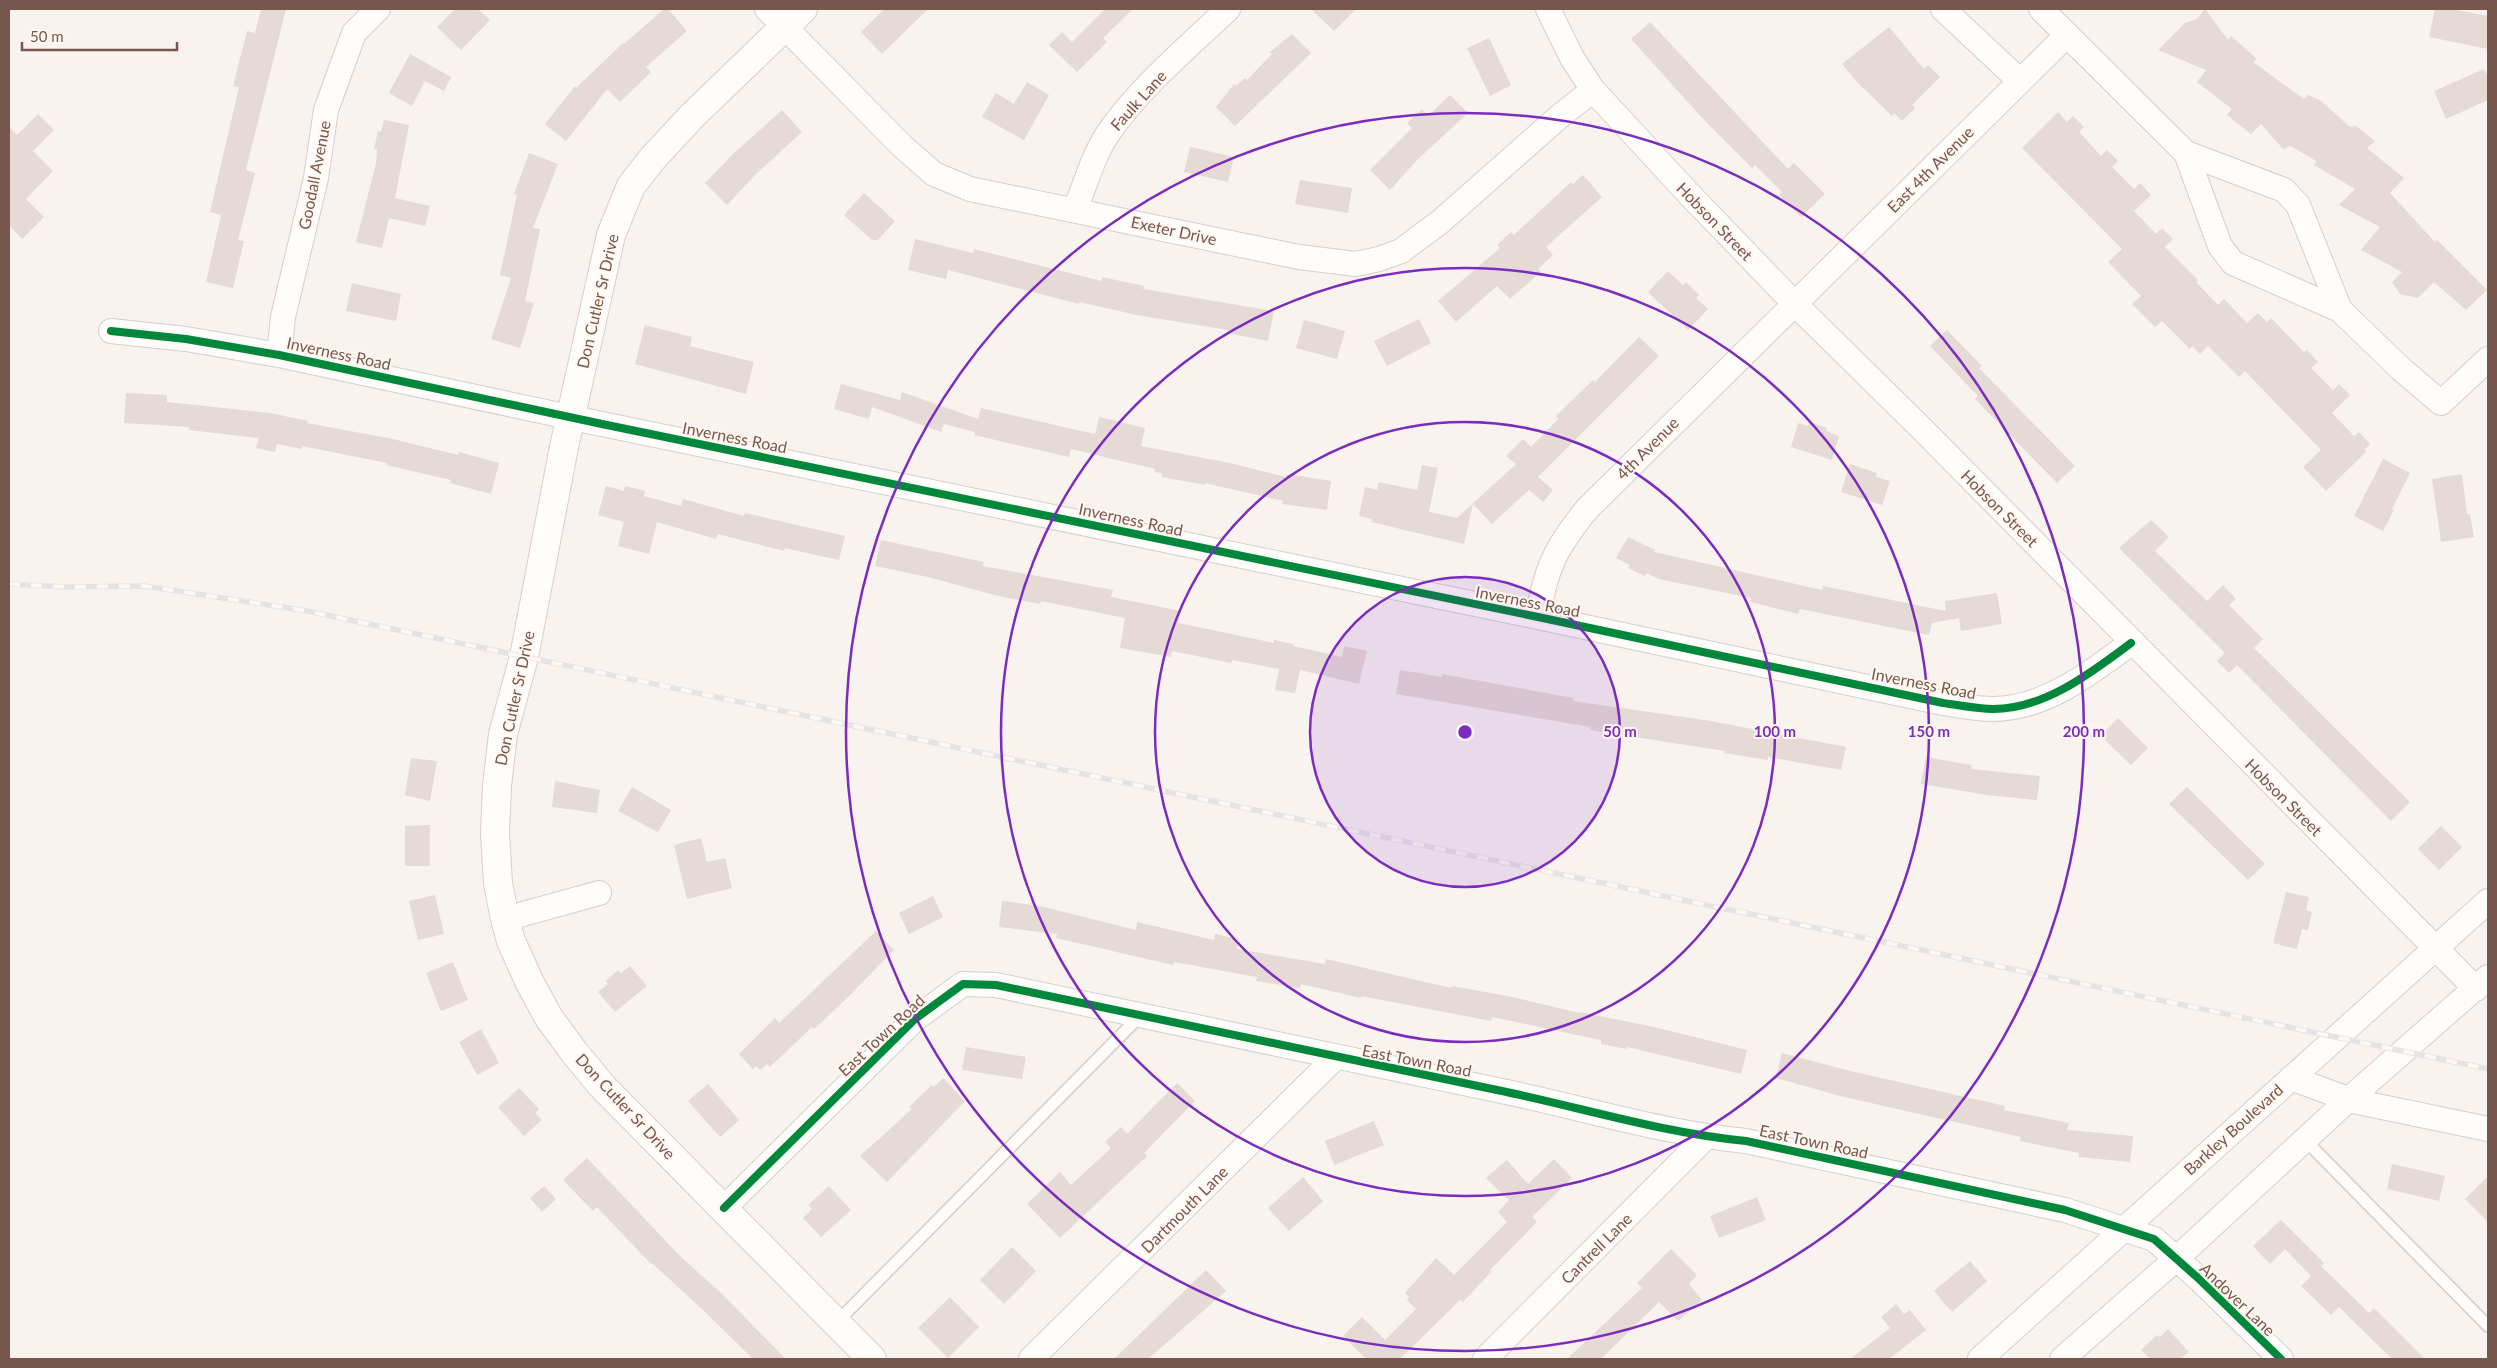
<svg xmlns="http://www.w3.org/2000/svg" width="2497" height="1368" font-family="Lato,sans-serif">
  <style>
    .building { fill: #e5dad5 }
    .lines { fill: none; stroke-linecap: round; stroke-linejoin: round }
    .lane-casing { stroke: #d7ceca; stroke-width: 14 }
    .street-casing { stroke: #d7ceca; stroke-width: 26 }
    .secondary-casing { stroke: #d8ceca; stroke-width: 30 }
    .lane { stroke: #fefdfc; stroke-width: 11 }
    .street { stroke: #fefdfc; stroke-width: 24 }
    .secondary { stroke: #fefdfc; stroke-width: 28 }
    .rail-casing { stroke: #e5e3e6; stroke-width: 5.5 }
    .rail { stroke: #fff7f0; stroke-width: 4; stroke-dasharray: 11; stroke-linecap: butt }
    .cycleway-casing { stroke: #fff7f0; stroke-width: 11 }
    .cycleway { stroke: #00873e; stroke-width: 8 }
    .ring { fill: none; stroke: #7b2cbf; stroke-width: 2.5 }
    .labels { text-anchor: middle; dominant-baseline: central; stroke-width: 4; stroke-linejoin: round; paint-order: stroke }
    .street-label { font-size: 16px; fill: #77564d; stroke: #fff7f0 }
    .centre { fill: #7b2cbf; stroke: #fff7f0; stroke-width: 2.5 }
    .ring-label { font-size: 15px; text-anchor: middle; font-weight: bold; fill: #7b2cbf; stroke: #fff7f0; stroke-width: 4; stroke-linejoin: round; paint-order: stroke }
  </style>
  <rect width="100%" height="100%" fill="#f8f3ee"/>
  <!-- building -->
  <path class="building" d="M261,9h25l-40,161 9,3 -17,67 6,1 -11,47 -27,-6 15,-67 -11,-3 29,-125 -6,-1 14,-55 8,2z
    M455,9h23l12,11 -29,30 -24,-23z
    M664,9h4l19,22 -41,36 5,5 -31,30 -13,-13 -41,52 -21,-17 30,-38 1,2 47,-45 1,1z
    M884,9h44l-46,45 -21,-22z
    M1105,9h28l-30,29 4,4 -30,30 -28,-27 13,-13 10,10z
    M1311,9h45l-22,22z
    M2205,9l23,31 3,-4 26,23 -4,3 51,37 4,-4 12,5 30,27 6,-1 19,15 -8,7 37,30 -14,15 45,49 2,-2 50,50 -21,20 -32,-28 -16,16 -18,-4 -8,-12 10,-10 -41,-22 19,-23 -41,-22 16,-16 -41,-24 2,-4 -25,-15 -8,3 -22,-25 -10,10 -24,-19 5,-6 -35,-27 9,-12 -48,-20 27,-27 12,-4z
    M2435,9h17l36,7v33l-59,-12z
    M1650,22l138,147 6,-6 31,31 -24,23 -22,-22 3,-3 -27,-27 -3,3 -47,-47 -74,-82z
    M1889,27l35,42 4,-4 12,12 -28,28 3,3 -13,13 -8,-8 -2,3 -36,-35 -14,-17z
    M1292,34l19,19 -76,73 -19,-19 18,-23 2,2 9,-8 2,2 25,-26 -2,-2z
    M1489,38l22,47 -21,11 -23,-48z
    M410,54l41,23 -7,14 -19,-10 -13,25 -23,-13z
    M2484,69l4,9v22l-42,19 -12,-28z
    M1027,82l22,13 -25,45 -42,-23 14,-24 18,11z
    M1450,95l18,18 -51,47 -27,30 -20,-20 42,-42 -5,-5 15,-14 6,7z
    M782,110l20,22 -47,43 -28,30 -22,-22 28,-29z
    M2058,112l9,10 6,-6 11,11 -5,5 22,24 6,-6 11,11 -6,6 22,22 6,-6 11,12 -17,16 22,23 6,-6 11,11 -8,8 33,33 -2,2 22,23 6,-6 23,24 11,-10 9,9 4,-4 33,34 3,-2 11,12 -7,6 22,22 6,-6 11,11 -18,18 22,23 5,-4 11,12 -6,6 3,1 -41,40 -23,-24 18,-17 -76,-79 -6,6 -31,-31 -8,8 -8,-8 -2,3 -28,-28 -7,6 -23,-23 9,-8 -33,-34 14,-13 -100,-101z
    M38,114l16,16 -21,21 20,20 -27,28 18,18 -22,22 -13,-14v-98l8,8z
    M384,120l25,5 -14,73 35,8 -5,20 -36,-8 -7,30 -26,-6 20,-79 1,-14h-3l4,-18 3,1z
    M1190,147l44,10 -6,25 -44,-10z
    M529,153l29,11 -25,64 7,1 -15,72 9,2 -14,45 -29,-9 20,-61 -11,-3 17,-80 -3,-1z
    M1583,175l19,22 -56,50 7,8 -15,14 3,3 -31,27 -13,-13 -41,36 -18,-21 62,-53 -3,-3 14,-13 3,3 57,-53 2,2z
    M1300,180l52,8 -4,25 -53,-9z
    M864,193l31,28 -17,19h-6l-28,-25z
    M915,239l58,14 1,-4 128,32v-4l42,9 -1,3 131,22 -6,30 -41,-8 1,-3 -91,-15 -58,-13v2l-131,-34 -2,9 -38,-9z
    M1668,271l15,14 3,-3 13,13 -3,3 12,11 -20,21 -40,-38z
    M352,283l49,11 -5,27 -50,-10z
    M1419,319l12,24 -44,23 -13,-25z
    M1304,320l41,11 -8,28 -41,-11z
    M645,325l47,12 -2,9 64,16 -8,32 -111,-30z
    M1947,330l35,36 -3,2 96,98 -18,17 -82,-84 3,-3 -48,-50z
    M1639,337l20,19 -121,121 15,13 -10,12 -14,-12 -37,34 -19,-20 -9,40 -93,-22 1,-3 -13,-3 6,-29 12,3 2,-8 38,8 5,-25 16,3 -9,44 28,6 59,-54 -10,-8 17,-17 8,8 27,-28 -2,-3 37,-36 2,2z
    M841,384l59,16 2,-8 76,27 3,-11 114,26 4,-17 46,11 -4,18 89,17 56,14 1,-3 44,7 -4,29 -45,-6 1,-3 -78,-18v2l-43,-8v-4l-7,-1v-3l-84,-20 -2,8 -95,-22 1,-3 -31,-8 -3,8 -69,-25 -3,12 -35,-10z
    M126,393l41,2v7l103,11 38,8 -1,2 86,16 65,16 1,-3 40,11 -8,31 -41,-11 1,-3 -65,-15 1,-2 -85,-17v3l-25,-5 -2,8 -19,-4 3,-10 -70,-8v-3l-65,-4z
    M1810,422l17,6 -1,3 13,5 -7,24 -41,-13 7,-24 10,3z
    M2383,459l27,14 -18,36 2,1 -11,21 -29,-15z
    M1850,464l27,9 -1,4 14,4 -8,24 -41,-13z
    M2462,474l5,40h3l4,23 -33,5 -9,-63z
    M606,486l18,5 1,-5 20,5 -1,5 37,10 2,-7 61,17 1,-3 100,23 -6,24 -54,-12 -1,3 -66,-17 -2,5 -59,-17 -8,32 -31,-8 6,-24 -26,-7z
    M2151,520l18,17 -14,14 52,50 16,-16 13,14 -7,6 34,34 -9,9 156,154 -19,19 -154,-156 -8,8 -12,-12 8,-8 -106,-105z
    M1628,537l27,13 -1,2 168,38 1,-4 123,25 -1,-10 52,-8 5,31 -41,7 -2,-13 -27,5 -3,12 -129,-26 -2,5 -48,-12 1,-4 -92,-19 -13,-6 -1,3 -17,-8 2,-3 -14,-7z
    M881,540l103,22 -1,4 130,24 -2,7 70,14 -3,12 96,20v-3l19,4v2l49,11 2,-11 23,5 -8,33 -59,-14 -5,23 -20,-3 4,-21 -47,-9 -1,3 -59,-12 -1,6 -51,-9 5,-30 -84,-17 -1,3 -42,-8 -70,-19 -53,-11z
    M1400,670l42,7v-3l132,24 -1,3 138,20 135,26 -5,23 -73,-13v3l-44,-7 1,-2 -135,-21 1,-3 -195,-33z
    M2118,718l30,30 -17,17 -30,-29z
    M1926,757l45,8v4l69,7 -3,24 -50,-5 -66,-11z
    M411,758l26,3 -7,40 -25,-6z
    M555,781l45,9 -3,23 -45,-6z
    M632,787l39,23 -13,22 -40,-21z
    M2187,787l78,77 -17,16 -79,-76z
    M430,825v41h-25v-40z
    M2441,826l21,21 -23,23 -21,-21z
    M701,838l6,24 18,-4 7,30 -45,11 -13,-54z
    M2286,892l23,5 -3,13 6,2 -4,18 -6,-1 -5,20 -24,-6z
    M435,895l9,39 -26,6 -9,-39z
    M933,896l10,21 -34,17 -10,-21z
    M1002,901l38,5 96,24 1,-8 77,18 1,-6 23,5 -1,10 88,15 1,-5 125,29 1,-2 60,11 67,16v-1l71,14 97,24 -6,24 -114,-27 -1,2 -25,-5v-4l-109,-23 -1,4 -130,-25v2l-60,-14 -1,4 -44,-7 1,-4 -83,-15 -1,3 -117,-27 1,-4 -58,-7z
    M876,931l18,19 -48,49 -32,30 -2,-2 -42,40 -3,-3 -7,6 -4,-4 -3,3 -14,-15 36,-36 4,5z
    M453,962l15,38 -27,11 -15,-38z
    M630,966l17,20 -32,26 -17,-20 10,-8 -2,-3 12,-11 3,3z
    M481,1029l18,34 -22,12 -18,-33z
    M966,1047l60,10 -4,22 -60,-9z
    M1782,1053l64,17 159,36 -1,4 65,13 -2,7 66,6 -3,26 -51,-5v-4l-59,-12 1,-4 -181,-41 -64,-18z
    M943,1078l22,23 -78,81 -27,-26 52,-47 -3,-2 23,-22 2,2z
    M1177,1083l18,18 -51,52 3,3 -87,82 -33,-34 33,-32 11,13 40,-37 -6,-6 16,-15 6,7z
    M708,1084l31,36 -19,17 -32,-36z
    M519,1088l20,21 -4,4 7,7 -18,16 -26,-29z
    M1374,1121l10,24 -50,20 -9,-24z
    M587,1158l94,99 39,35 66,67h-33l-50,-49 -51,-47 -1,1 -54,-57 -4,4 -30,-31z
    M1554,1159l18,19 -40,39 5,5 -47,48 1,2 -28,30 -3,-2 -60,59h-34l-23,-23 19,-19 23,23 31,-31 -9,-9 2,-3 -4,-4 31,-35 18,17 53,-53 -9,-10 11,-12 -23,-22 21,-18 21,24z
    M2392,1164l53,12 -6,25 -52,-12z
    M2488,1176v46l-23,-23z
    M1303,1177l20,24 -34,30 -21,-23z
    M544,1186l12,13 -14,13 -12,-14z
    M829,1186l22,24 -30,27 -18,-19 9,-9 -4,-4z
    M1757,1197l9,23 -47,18 -9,-22z
    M2281,1220l43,43 -3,3 48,47 5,-5 51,51h-33l-53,-52 -8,8 -30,-29 10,-10 -26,-27 -15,15 -17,-18z
    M1012,1247l24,24 -32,33 -24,-24z
    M1671,1249l26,26 -8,9 13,16 -24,21 -19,-19 -58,57h-34l75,-71 -5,-5z
    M1970,1261l17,20 -35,31 -18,-21z
    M1206,1270l20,21 -78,68h-34z
    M950,1297l29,30 -31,31 -30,-30z
    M1896,1304l8,10 6,-4 16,20 -37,29h-39l40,-31 -9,-11z
    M2168,1329l21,23 -9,7h-30l-9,-9 16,-15 3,2z"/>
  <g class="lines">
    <defs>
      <path id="lane" d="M2305,1140l183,186
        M836,1323l304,-307"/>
      <path id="street" d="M767,9l135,137 32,28 36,15 329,68 57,7 23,-5 22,-8 39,-29 120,-106 33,-26
        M1548,9l24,49 21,32 95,103 106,110 128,126 554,560
        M1943,9l77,72
        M2041,9l145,144 98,37 14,15 42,105 61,59 40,34 47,-44
        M2186,153l34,93 13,17 107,47
        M1075,209c11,-25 18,-54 34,-77 32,-46 78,-84 119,-123
        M111,331l75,8 93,16 323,69 936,193 405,86c16,2 34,6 50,6 52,0 99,-37 138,-66
        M279,355l4,-38 33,-139 10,-68 28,-77 24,-24
        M1538,617c7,-49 19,-71 49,-108l479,-473
        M505,919l94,-26
        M2291,1078l62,23 135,28
        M724,1208l191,-189 48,-35 33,1c167,36 334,71 501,105 83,17 165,43 249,51l319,69 89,29 44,39 83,81
        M1031,1359l304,-301
        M1485,1359l221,-222
        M1980,1359l508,-458
        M2062,1359l114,-100 173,-160 139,-122"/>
      <path id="secondary" d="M803,9l-111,107 -39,42 -22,28 -20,49 -47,212 -40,210 -21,77 -6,52 -2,47 3,50 7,36 6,22 19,42 19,35 25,34 28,34 270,273"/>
    </defs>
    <!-- lane casing -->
    <use href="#lane" class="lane-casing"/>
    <!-- street casing -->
    <use href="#street" class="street-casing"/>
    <!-- secondary casing -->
    <use href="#secondary" class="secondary-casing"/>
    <!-- lane -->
    <use href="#lane" class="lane"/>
    <!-- street -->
    <use href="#street" class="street"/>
    <!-- secondary -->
    <use href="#secondary" class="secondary"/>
    <defs>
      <path id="rail" d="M9,584l58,3 77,-1 158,24 2186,459"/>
    </defs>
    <!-- rail casing -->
    <use href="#rail" class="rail-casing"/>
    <!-- rail -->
    <use href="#rail" class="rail"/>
    <defs>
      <path id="cycleway" d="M111,331l75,8 93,16 323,69 936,193 405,86c16,2 34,6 50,6 52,0 99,-37 138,-66
        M724,1208l191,-189 48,-35 33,1c167,36 334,71 501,105 83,17 165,43 249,51l319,69 89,29 44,39 83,81"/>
    </defs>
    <!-- cycleway casing -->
    <use href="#cycleway" class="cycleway-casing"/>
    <!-- cycleway -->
    <use href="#cycleway" class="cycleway"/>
  </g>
  <!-- distance rings -->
  <circle cx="1465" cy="732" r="155" fill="#7b2cbf" fill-opacity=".12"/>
  <g class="ring">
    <circle cx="1465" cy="732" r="155"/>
    <circle cx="1465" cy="732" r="310"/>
    <circle cx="1465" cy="732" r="464"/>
    <circle cx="1465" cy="732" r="619"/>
  </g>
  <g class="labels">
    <!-- street labels -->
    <g class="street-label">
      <text transform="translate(1138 100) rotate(-48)">Faulk Lane</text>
      <text transform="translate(1930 169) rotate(-45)">East 4th Avenue</text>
      <text transform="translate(314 175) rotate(-79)">Goodall Avenue</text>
      <text transform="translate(1715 221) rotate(46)">Hobson Street</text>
      <text transform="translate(1174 230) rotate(12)">Exeter Drive</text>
      <text transform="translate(597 301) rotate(-77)">Don Cutler Sr Drive</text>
      <text transform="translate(339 353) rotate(12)">Inverness Road</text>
      <text transform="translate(735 437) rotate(11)">Inverness Road</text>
      <text transform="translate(1647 448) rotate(-45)">4th Avenue</text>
      <text transform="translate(2000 508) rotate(45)">Hobson Street</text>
      <text transform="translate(1131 519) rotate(12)">Inverness Road</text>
      <text transform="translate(1528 601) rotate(11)">Inverness Road</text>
      <text transform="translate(1924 683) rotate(11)">Inverness Road</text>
      <text transform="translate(514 698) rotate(-78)">Don Cutler Sr Drive</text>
      <text transform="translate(2284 797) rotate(45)">Hobson Street</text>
      <text transform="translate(881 1035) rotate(-43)">East Town Road</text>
      <text transform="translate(1417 1060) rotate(11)">East Town Road</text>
      <text transform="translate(626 1106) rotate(47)">Don Cutler Sr Drive</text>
      <text transform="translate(2233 1129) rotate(-42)">Barkley Boulevard</text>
      <text transform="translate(1814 1141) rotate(12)">East Town Road</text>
      <text transform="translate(1184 1209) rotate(-45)">Dartmouth Lane</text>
      <text transform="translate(1596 1248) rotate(-45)">Cantrell Lane</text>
      <text transform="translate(2238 1299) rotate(44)">Andover Lane</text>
    </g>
  </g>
  <circle cx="1465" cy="732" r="8" class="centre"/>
  <g class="ring-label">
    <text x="1620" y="737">50 m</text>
    <text x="1775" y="737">100 m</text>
    <text x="1929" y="737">150 m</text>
    <text x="2084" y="737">200 m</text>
  </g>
  <!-- border -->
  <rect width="2497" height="1368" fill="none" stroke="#77564d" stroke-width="20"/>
  <!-- scale -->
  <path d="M22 42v8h155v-8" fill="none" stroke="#77564d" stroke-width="2.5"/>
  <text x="30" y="42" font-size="15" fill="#77564d" stroke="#fff7f0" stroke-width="4" paint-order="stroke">50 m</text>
</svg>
